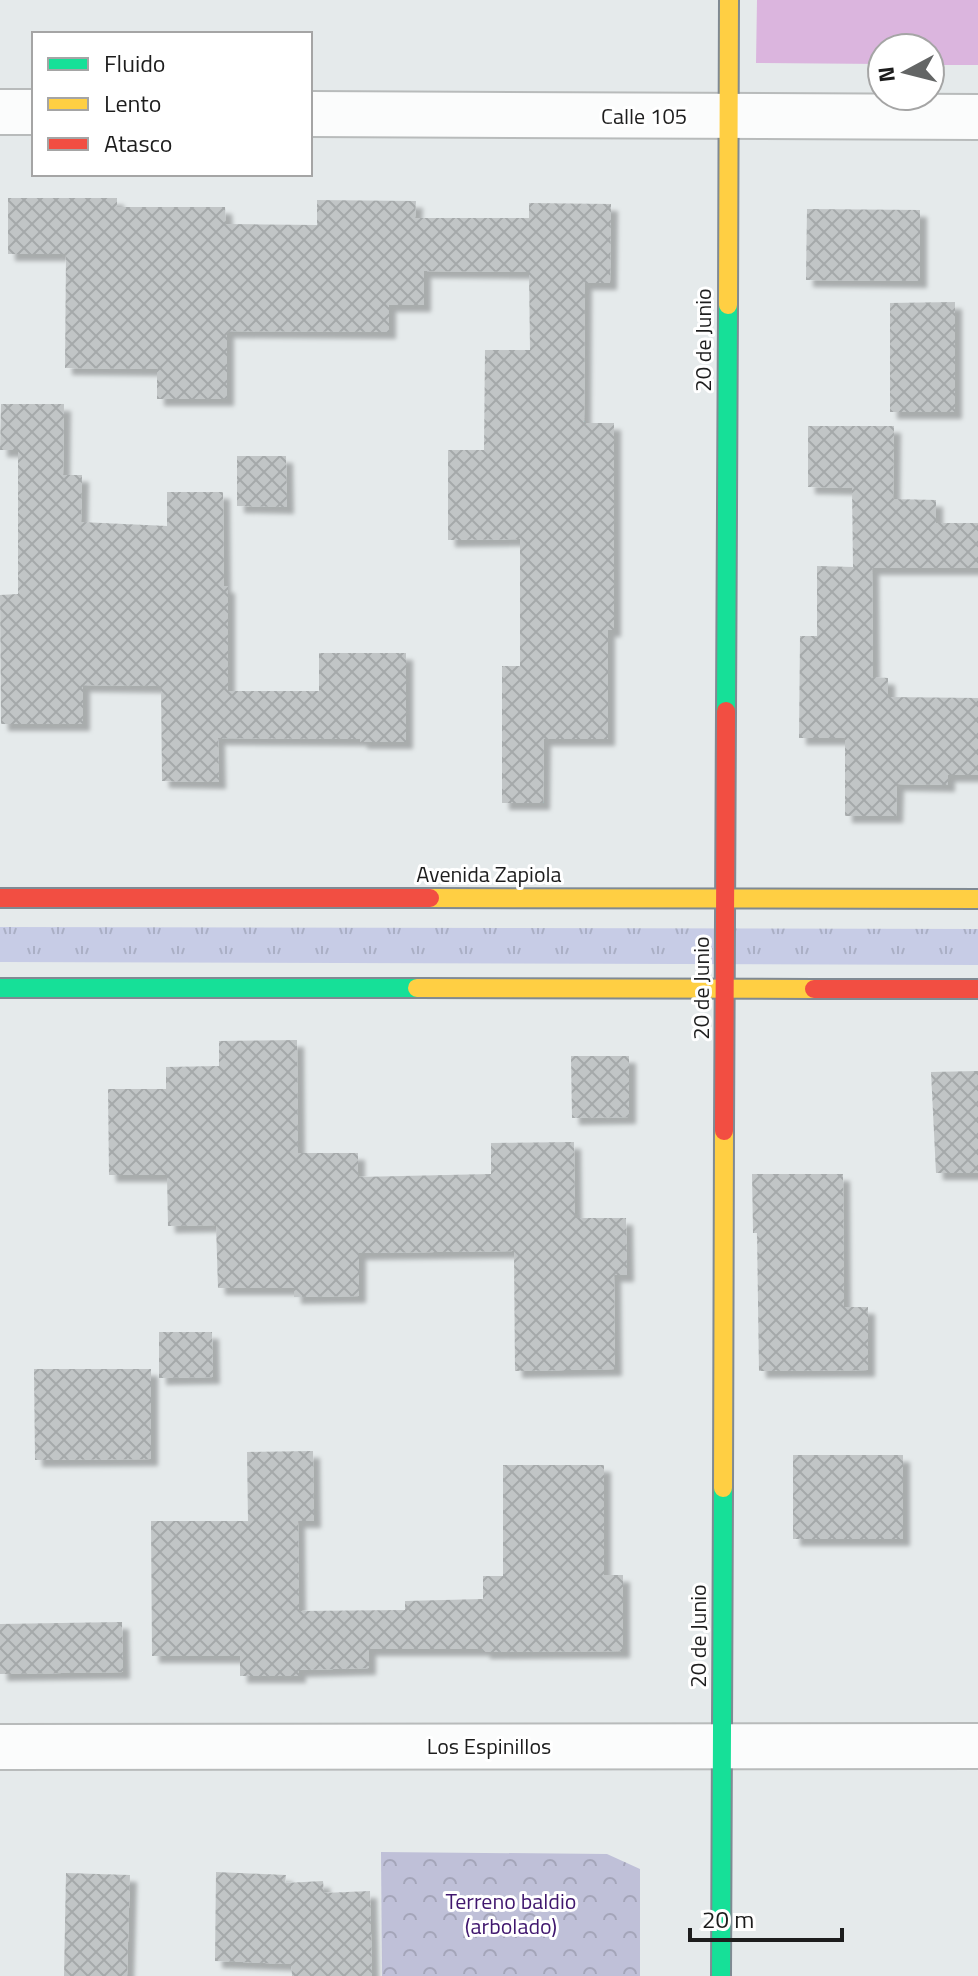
<svg xmlns="http://www.w3.org/2000/svg" width="978" height="1976" font-family="'Titillium Web',sans-serif">
  <style>
    .grass { fill: url(#grass-tufts) }
    .forest { fill: url(#forest-crowns) }
    .pitch { fill: #dbb5de }
    .building { fill: url(#building-cross-hatch); filter: url(#shadow) }
    .lines { fill: none; stroke-linecap: round; stroke-linejoin: round }
    .street-casing { stroke: #b8bbbb; stroke-width: 48 }
    .fast-casing { stroke: #808a93; stroke-width: 22 }
    .slow-casing { stroke: #808a93; stroke-width: 22 }
    .jam-casing { stroke: #808a93; stroke-width: 22 }
    .street { stroke: #fbfcfc; stroke-width: 44 }
    .fast { stroke: #16e098; stroke-width: 18 }
    .slow { stroke: #ffcf43; stroke-width: 18 }
    .jam { stroke: #f24e42; stroke-width: 18 }
    .labels { text-anchor: middle; dominant-baseline: central; stroke-width: 6; stroke-linejoin: round; paint-order: stroke }
    .street-label { font-size: 22px; fill: #1d1d1d; stroke: #fff }
    .park-label { font-size: 22px; fill: #40176e; stroke: #fff }
  </style>
  <defs>
    <pattern id="grass-tufts" width="24" height="20" patternUnits="userSpaceOnUse" patternTransform="scale(2)"><rect width="24" height="20" fill="#c7cce6"/><path d="M3 7l-1-3M5 7V3M7 7l1-3M15 17l-1-3M17 17v-4M19 17l1-3" fill="none" stroke="#aaafc5"/></pattern>
    <pattern id="forest-crowns" width="20" height="18" patternUnits="userSpaceOnUse" patternTransform="scale(2)"><rect width="20" height="18" fill="#bfc0d8"/><path d="M2 6a3 3 0 1 1 6 0M12 15a3 3 0 1 1 6 0" fill="none" stroke="#a4a5b9"/></pattern>
    <pattern id="building-cross-hatch" width="8" height="8" patternUnits="userSpaceOnUse" patternTransform="scale(2)"><rect width="8" height="8" fill="#c1c5c6"/><path d="M0 0l8 8M0 8l8-8" fill="none" stroke="#a5a9aa"/></pattern>
    <filter id="shadow"><feDropShadow dx="7" dy="7" stdDeviation="2" flood-color="#0004"/></filter>
  </defs>
  <rect width="100%" height="100%" fill="#e5eaeb"/>
  <!-- grass -->
  <path class="grass" d="M0,927l978,2v36l-978,-3z"/>
  <!-- forest -->
  <path class="forest" d="M381,1852l226,2 33,15v107h-258z"/>
  <!-- pitch -->
  <path class="pitch" d="M757,0h221v65h-48v-17h-48v16l-126,-1z"/>
  <!-- building -->
  <path class="building" d="M8,198h109v9h108l1,17 91,1v-25l99,1 -1,17h114v-15l82,1 -1,79h-25l-1,140h30v207h-6v109h-64l-1,64h-41v-137h18v-127l-72,1v-90h36l1,-100h45l-1,-78 -105,-1v34h-35v27l-162,-1v68h-70v-30l-92,-1 1,-114h-58z
    M807,209l113,1v71l-114,-1z
    M955,302v110h-65v-109z
    M1,404h63l-1,71h19l-1,47 86,4v-34h56l1,94h4v105h91v-38h87v89h-46v-3l-142,-1 1,44 -57,-1 -1,-95 -78,-1v39h-82l-1,-129 18,-1v-144h-18z
    M808,426h86l-1,73 43,1v23h42v45h-106l1,109 15,1v19l90,1v77h-30v10l-51,-1 -1,32h-51v-78h-46l1,-102h17v-70l36,1 -1,-79 -44,-1z
    M237,456h49l1,51 -50,-1z
    M297,1040l1,113h60v24l133,-3v-31l83,-1 1,76h51l1,57h-13l1,94 -100,2 -1,-120 -155,2v43l-65,1v-9h-76l-2,-63 -48,1 -1,-51h-58l-1,-86h58v-22l53,-1v-25z
    M571,1056h58v61l-57,1z
    M978,1071v102h-42l-5,-101z
    M752,1174h91l1,133h24v63l-109,1 -2,-138h-4z
    M159,1332h53l1,45 -54,1z
    M34,1369h117v90l-116,1z
    M313,1451l1,70h-16l1,90 106,-1v-9l78,-2v-23h20v-111h101v110h19v76l-140,1v-3h-114v19l-70,2v6h-59v-20h-88l-1,-135h97l-1,-69z
    M793,1455h110v84h-110z
    M122,1622l1,50 -123,2v-50z
    M216,1872l70,3 -1,8 38,-2 1,12 46,-2 2,85h-80l-1,-12 -76,-3z
    M66,1873l64,2 -3,101h-63z"/>
  <g class="lines">
    <defs>
      <path id="street" d="M0,112h34
        M310,114l668,3
        M0,1747l978,-1"/>
      <path id="fast" d="M726,711l2,-406
        M0,988h417
        M721,1976l2,-488"/>
      <path id="slow" d="M728,305l1,-305
        M430,898l548,1
        M417,988l397,1
        M723,1488l1,-357"/>
      <path id="jam" d="M0,898h430
        M814,989h164
        M724,1131l2,-420"/>
    </defs>
    <!-- street casing -->
    <use href="#street" class="street-casing"/>
    <!-- fast casing -->
    <use href="#fast" class="fast-casing"/>
    <!-- slow casing -->
    <use href="#slow" class="slow-casing"/>
    <!-- jam casing -->
    <use href="#jam" class="jam-casing"/>
    <!-- street -->
    <use href="#street" class="street"/>
    <!-- fast -->
    <use href="#fast" class="fast"/>
    <!-- slow -->
    <use href="#slow" class="slow"/>
    <!-- jam -->
    <use href="#jam" class="jam"/>
  </g>
  <g class="labels">
    <!-- street labels -->
    <g class="street-label">
      <text x="644" y="116">Calle 105</text>
      <text transform="translate(703 340) rotate(-90)">20 de Junio</text>
      <text x="489" y="874">Avenida Zapiola</text>
      <text transform="translate(701 988) rotate(-90)">20 de Junio</text>
      <text transform="translate(698 1636) rotate(-90)">20 de Junio</text>
      <text x="489" y="1746">Los Espinillos</text>
    </g>
    <!-- park labels -->
    <g class="park-label">
      <text x="511" y="1901">Terreno baldio<tspan x="511" dy="25">(arbolado)</tspan></text>
    </g>
  </g>
  <!-- legend -->
  <rect x="32" y="32" width="280" height="144" fill="#ffffff" stroke="#a5a5a5" stroke-width="2"/>
  <rect x="48" y="58" width="40" height="12" fill="#16e098" stroke="#a5a5a5" stroke-width="2"/>
  <text x="104" y="72" font-size="24" fill="#1d1d1d">Fluido</text>
  <rect x="48" y="98" width="40" height="12" fill="#ffcf43" stroke="#a5a5a5" stroke-width="2"/>
  <text x="104" y="112" font-size="24" fill="#1d1d1d">Lento</text>
  <rect x="48" y="138" width="40" height="12" fill="#f24e42" stroke="#a5a5a5" stroke-width="2"/>
  <text x="104" y="152" font-size="24" fill="#1d1d1d">Atasco</text>
  <!-- north arrow -->
  <g transform="translate(906 72) rotate(263)"><circle r="38" fill="#ffffff" stroke="#a5a5a5" stroke-width="2"/>
  <path d="M0-6L14 30L0 20L-14 30Z" fill="#636565"/>
  <text y="-12" font-size="22" font-weight="bold" text-anchor="middle" fill="#1d1d1d">N</text>
  </g>
  <!-- scale -->
  <path d="M690 1928v12h152v-12" fill="none" stroke="#1d1d1d" stroke-width="4"/>
  <text x="702" y="1928" font-size="24" fill="#1d1d1d" stroke="#ffffff" stroke-width="6" paint-order="stroke">20 m</text>
</svg>
